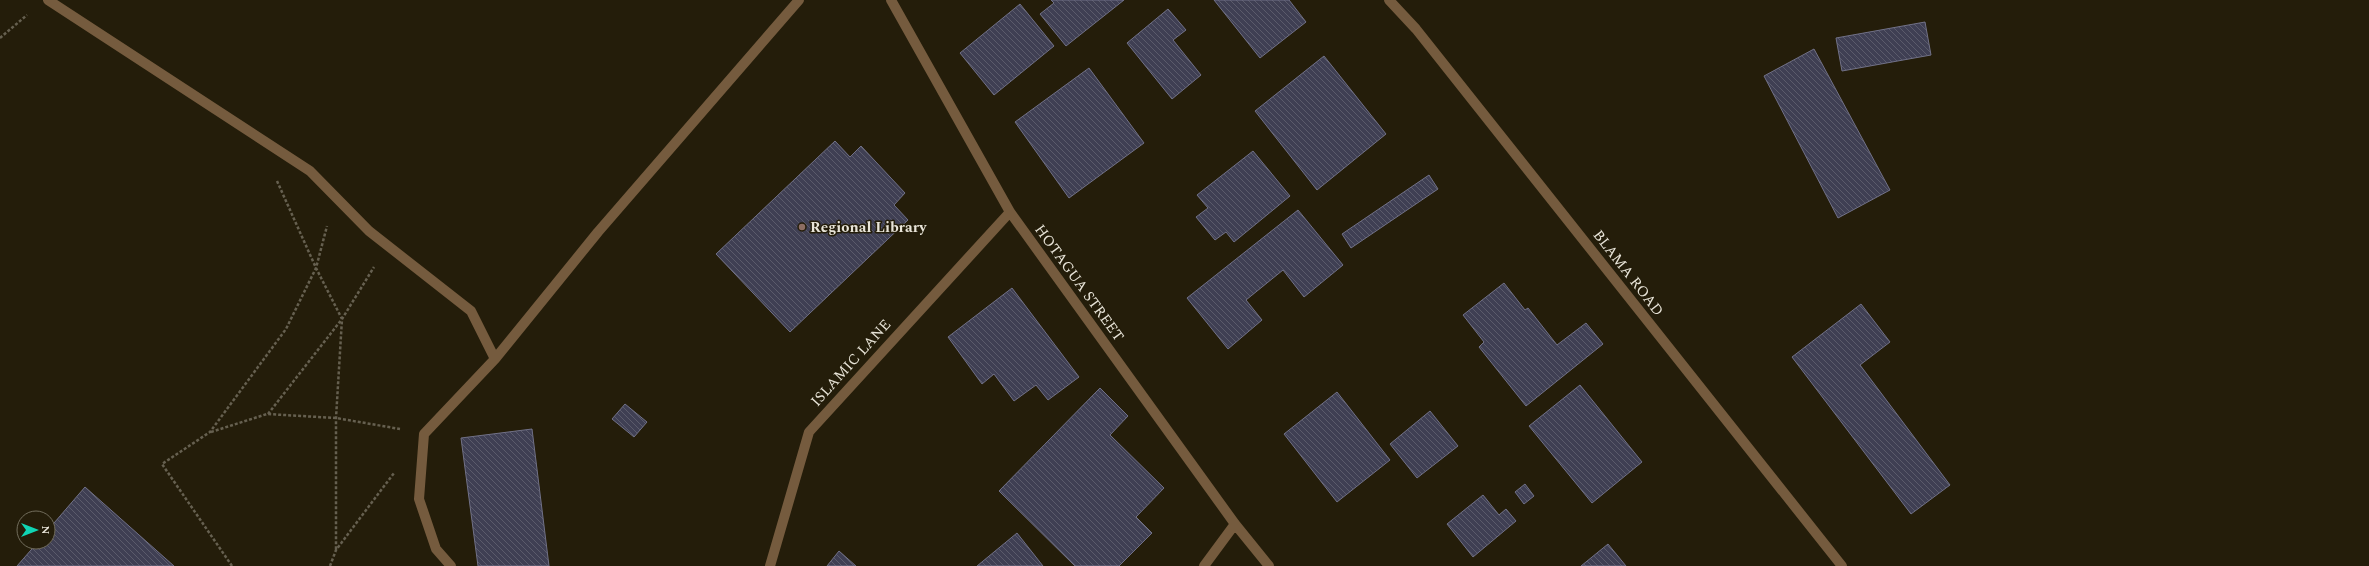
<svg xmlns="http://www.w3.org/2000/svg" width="2369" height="566" font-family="Spectral,serif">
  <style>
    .building { fill: url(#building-back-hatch); stroke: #717187 }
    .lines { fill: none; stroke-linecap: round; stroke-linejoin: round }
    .path { stroke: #666050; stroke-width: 2.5; stroke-dasharray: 3 2; stroke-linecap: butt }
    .minor { stroke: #755b3e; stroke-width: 10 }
    .education-dot { fill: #8d6e63; stroke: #241d0a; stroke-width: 1.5 }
    .labels { text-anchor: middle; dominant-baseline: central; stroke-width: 3; stroke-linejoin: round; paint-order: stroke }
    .poi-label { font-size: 15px; font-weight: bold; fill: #e8e4d8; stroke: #241d0a; text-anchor: start }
    .street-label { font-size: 15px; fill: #e8e4d8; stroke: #241d0a }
  </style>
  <defs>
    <pattern id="building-back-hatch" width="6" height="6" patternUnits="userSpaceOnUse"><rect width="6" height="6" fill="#3f3f53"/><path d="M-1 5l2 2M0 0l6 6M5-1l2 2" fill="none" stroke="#5b5b6b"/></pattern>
  </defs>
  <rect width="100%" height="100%" fill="#241d0a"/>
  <!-- building -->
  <path class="building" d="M1051,0h73l-58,46 -26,-32 14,-11z
    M1214,0h75l17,22 -46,36z
    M1020,4l34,42 -60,49 -34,-42z
    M1168,9l18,21 -13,10 28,35 -29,24 -45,-56z
    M1925,22l6,33 -89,16 -6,-33z
    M1814,49l76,141 -52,28 -74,-142z
    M1324,56l62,78 -69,56 -62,-79z
    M1089,68l55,75 -75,55 -54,-76z
    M835,141l15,16 11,-11 44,47 -11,12 14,15 -118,112 -74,-78z
    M1253,151l37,45 -56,46 -8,-10 -11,8 -19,-23 12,-9 -11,-13z
    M1429,175l9,14 -87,59 -9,-14z
    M1298,210l45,55 -39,32 -21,-27 -37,30 16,20 -34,29 -41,-51z
    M1504,283l21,27 3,-2 29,37 29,-22 17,21 -77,62 -47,-59 5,-5 -21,-27z
    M1012,288l67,89 -31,23 -12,-15 -22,16 -20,-27 -12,10 -34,-47z
    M1861,304l29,38 -30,23 90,120 -39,29 -119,-157z
    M1580,385l62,77 -50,41 -63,-77z
    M1100,388l28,28 -18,19 54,53 -28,29 16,16 -33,33h-44l-76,-75z
    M1337,392l53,68 -53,42 -53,-68z
    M625,404l22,18 -13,15 -22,-18z
    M1430,411l28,35 -41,32 -27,-34z
    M532,429l17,137h-71l-17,-128z
    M1525,484l9,12 -10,8 -9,-12z
    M85,487l89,79h-157l21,-24h10v-12z
    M1483,495l16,20 7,-6 10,12 -43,36 -26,-33z
    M1017,533l26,33h-66z
    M1608,544l18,22h-45z
    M839,551l17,15h-29z"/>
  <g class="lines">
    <!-- path -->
    <path class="path" d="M0,38l27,-23
      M277,181l39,87 26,51 -6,99v132
      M268,414l74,-95 32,-52
      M211,432l56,-18 69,4 64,11
      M232,566l-70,-102 48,-32 76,-103 30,-61 11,-42
      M330,566l6,-16 58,-77"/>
    <!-- minor -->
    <path class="minor" d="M48,0l262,171 59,60 102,80 24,48
      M891,0l119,212 225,312 34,42
      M1389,0l27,29 426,537
      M451,566l-15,-17 -17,-50 5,-65 71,-75 103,-127 201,-232
      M770,566l39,-134 201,-220
      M1204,566l31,-42"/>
  </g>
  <!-- markers -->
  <circle class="education-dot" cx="802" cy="227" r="4"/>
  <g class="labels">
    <!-- poi labels -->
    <g class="poi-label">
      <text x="810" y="227">Regional Library</text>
    </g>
    <!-- street labels -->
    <g class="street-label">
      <text transform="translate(1628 273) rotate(52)">BLAMA ROAD</text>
      <text transform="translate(1079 283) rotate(54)">HOTAGUA STREET</text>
      <text transform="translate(851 363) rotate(-48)">ISLAMIC LANE</text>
    </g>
  </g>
  <!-- north arrow -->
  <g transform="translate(36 530) rotate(90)"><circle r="19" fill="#241d0a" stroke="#726d5c"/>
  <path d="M0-3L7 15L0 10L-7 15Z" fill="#10d5b4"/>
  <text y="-6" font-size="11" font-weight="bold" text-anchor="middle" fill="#e8e4d8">N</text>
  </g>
</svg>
